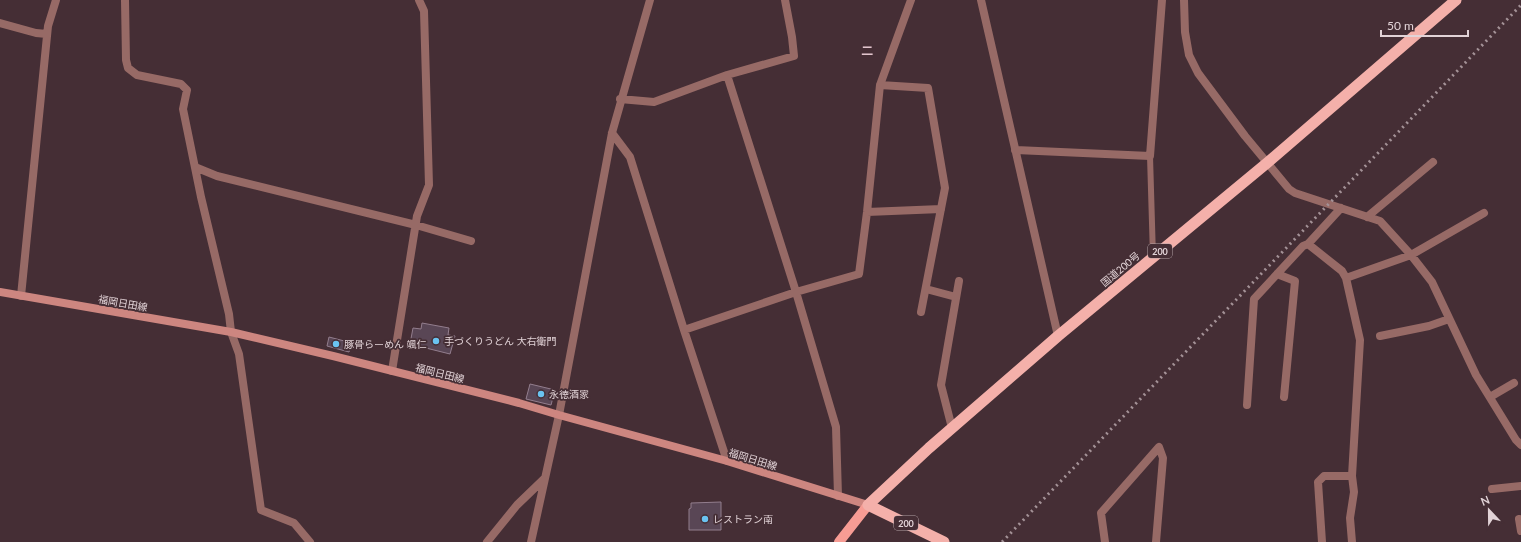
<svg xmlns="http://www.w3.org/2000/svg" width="1521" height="542" font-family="Lato,'Noto Sans JP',sans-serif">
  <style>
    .building { fill: #594655; stroke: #937e8e }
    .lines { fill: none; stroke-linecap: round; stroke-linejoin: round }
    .service { stroke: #976a66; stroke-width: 6 }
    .minor { stroke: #976a66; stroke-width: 8 }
    .secondary { stroke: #cd8680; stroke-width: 8 }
    .primary { stroke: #f79c94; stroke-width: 10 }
    .trunk { stroke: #f4b0aa; stroke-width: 11 }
    .rail { stroke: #a49297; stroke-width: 3; stroke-dasharray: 2 4; stroke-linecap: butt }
    .poi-dot { fill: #6ac3f1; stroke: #452e35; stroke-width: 1.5 }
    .labels { text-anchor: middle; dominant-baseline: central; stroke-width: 3.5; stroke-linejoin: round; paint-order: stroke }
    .shield { fill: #452e35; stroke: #b3a2a6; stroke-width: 1 }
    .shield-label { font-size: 9px; font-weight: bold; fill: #e2d3d7 }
    .street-label { font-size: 10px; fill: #e2d3d7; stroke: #452e35 }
    .poi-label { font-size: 10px; fill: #e2d3d7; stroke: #452e35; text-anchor: start }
    .quarter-label { font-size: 12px; font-weight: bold; fill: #e2c5cd; stroke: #452e35 }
  </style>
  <rect width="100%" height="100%" fill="#452e35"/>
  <!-- building -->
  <path class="building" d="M422,323l27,5 -1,7 7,1 -5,18 -40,-10 3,-16 8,1z
    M329,337l23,6 -3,9 -22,-6z
    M530,384l25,6 -4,15 -25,-6z
    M721,502v28h-32v-21l2,-1v-5z"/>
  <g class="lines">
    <!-- service -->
    <path class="service" d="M1150,156l3,101"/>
    <!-- minor -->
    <path class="minor" d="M125,0l1,60 2,8 9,7 44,9 6,6 -4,19 18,88 28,117 2,18 8,22 22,156 33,13 16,19
      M981,0l77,336
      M1184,0l1,32 4,23 9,18 47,63 44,53 6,4 85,28 31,34 21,27 44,93 40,65 5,5
      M0,23l36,10 11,1
      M727,75l69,217 40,135 2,69
      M880,85l48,3 17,100 -24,124
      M620,99l34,3 73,-27 67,-19 -2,-19 -7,-37
      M612,133l18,24 54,173 43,131
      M1015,150l135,6 12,-156
      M195,167l22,9 199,49 55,16
      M867,212l74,-3
      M1367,217l66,-55
      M1308,244l34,27 4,7
      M1277,274l18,7 -11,116
      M926,289l30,8
      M21,296l27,-270 8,-26
      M684,330l112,-38 63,-18 8,-62 13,-127 31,-85
      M1380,336l49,-10 20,-7
      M392,371l25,-155 12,-31 -5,-174 -5,-11
      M1490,397l24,-14
      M1247,405l7,-106 49,-53 5,-2 33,-36
      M952,428l-11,-43 18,-104
      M1492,489l29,-3
      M1519,519l2,12
      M487,542l30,-37 27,-26
      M531,542l28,-127 53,-282 38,-133
      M1105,542l-4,-29 58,-66 4,11 -7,84
      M1322,542l-4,-60 6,-6h28
      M1352,542l-2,-24 4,-26 -2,-16 8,-136 -14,-62 65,-23 73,-42"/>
    <!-- secondary -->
    <path class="secondary" d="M0,292l231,40 102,24 186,47 40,12 168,46 141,44"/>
    <!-- primary -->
    <path class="primary" d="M839,542l29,-37"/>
    <!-- trunk -->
    <path class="trunk" d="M944,542l-76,-37 61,-57 129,-112 209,-173 189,-163"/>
    <!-- rail -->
    <path class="rail" d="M1002,542l519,-537"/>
  </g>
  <!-- markers -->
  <g class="poi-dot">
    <circle cx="436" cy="341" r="4"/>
    <circle cx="336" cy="344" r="4"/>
    <circle cx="541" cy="394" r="4"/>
    <circle cx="705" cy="519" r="4"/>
  </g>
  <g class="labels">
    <!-- shield labels -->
    <g class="shield">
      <rect x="1148" y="244" width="24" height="14" rx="3"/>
      <rect x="894" y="516" width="24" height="14" rx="3"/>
    </g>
    <g class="shield-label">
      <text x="1160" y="251">200</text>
      <text x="906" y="523">200</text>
    </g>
    <!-- street labels -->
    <g class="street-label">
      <text transform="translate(1120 269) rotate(-40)">国道200号</text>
      <text transform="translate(123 303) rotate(10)">福岡日田線</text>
      <text transform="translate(440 373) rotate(14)">福岡日田線</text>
      <text transform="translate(753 459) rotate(17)">福岡日田線</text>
    </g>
    <!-- poi labels -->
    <g class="poi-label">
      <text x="444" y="341">手づくりうどん 大右衛門</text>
      <text x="344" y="344">豚骨らーめん 颯仁</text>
      <text x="549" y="394">永徳酒家</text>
      <text x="713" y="519">レストラン南</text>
    </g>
    <!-- quarter labels -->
    <g class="quarter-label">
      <text x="867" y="50">二</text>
    </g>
  </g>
  <!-- north arrow -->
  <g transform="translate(1489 510) rotate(338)" stroke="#452e35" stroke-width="3" paint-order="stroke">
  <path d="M0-3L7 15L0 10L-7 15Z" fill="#e2d3d7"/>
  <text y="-6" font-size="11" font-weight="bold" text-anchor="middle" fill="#e2d3d7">N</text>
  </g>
  <!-- scale -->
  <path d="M1381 30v6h87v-6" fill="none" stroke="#e2d3d7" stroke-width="2"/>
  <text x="1387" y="30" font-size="12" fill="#e2d3d7" stroke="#452e35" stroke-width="3" paint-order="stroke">50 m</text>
</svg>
